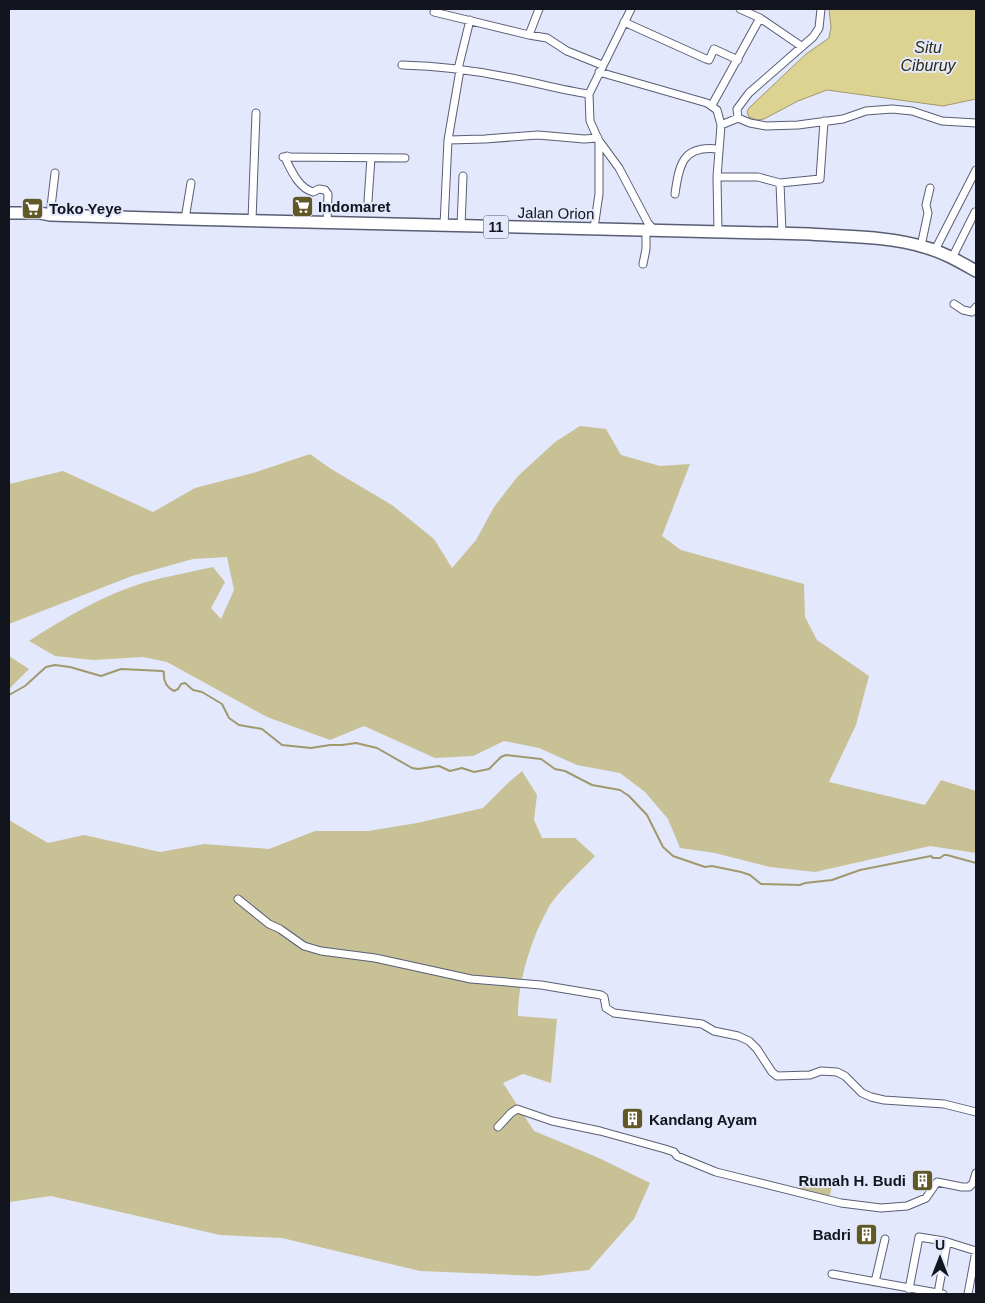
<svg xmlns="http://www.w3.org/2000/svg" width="985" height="1303" font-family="Arial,sans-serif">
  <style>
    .green { fill: #c8c196 }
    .water { fill: #dcd291; stroke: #a0996e }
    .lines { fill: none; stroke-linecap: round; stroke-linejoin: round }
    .stream { stroke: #a0996e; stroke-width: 2 }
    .minor-casing { stroke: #595e74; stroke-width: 9 }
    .trunk-casing { stroke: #595e74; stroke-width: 14 }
    .minor { stroke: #fff; stroke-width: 7 }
    .trunk { stroke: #fff; stroke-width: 11 }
    .labels { text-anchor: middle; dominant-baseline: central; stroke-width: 4; stroke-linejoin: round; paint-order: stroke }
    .shield { fill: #e3e8fc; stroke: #515461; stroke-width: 1 }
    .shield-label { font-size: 14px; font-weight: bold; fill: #13151e }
    .poi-label { font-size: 15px; font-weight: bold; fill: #13151e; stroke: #e3e8fc; text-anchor: start }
    .street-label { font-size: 15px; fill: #13151e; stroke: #e3e8fc }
    .water-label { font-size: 16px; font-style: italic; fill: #322d10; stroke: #e3e8fc }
  </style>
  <rect width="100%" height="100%" fill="#e3e8fc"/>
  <!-- green -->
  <path class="green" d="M580,426l26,3 15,26 39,11 30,-2 -28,72 19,14 123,34 1,33 12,23 52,36 -13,49 -27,57 96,23 16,-25 35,11v62l-46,-7 -115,26 -45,-5 -55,-14 -35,-5 -12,-29 -23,-27 -25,-19 -43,-8 -38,-17 -35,-7 -31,15 -38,2 -71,-32 -34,14 -63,-23 -100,-55 -24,-5 -50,3 -38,-4 -26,-15c37,-24 74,-46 117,-59 22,-6 45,-10 67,-15l12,15 -14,26 10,11 13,-29 -7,-33 -34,2 -61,17 -123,48v-140l54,-13 90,41 42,-24 58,-15 57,-19 21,15 61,36 42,34 18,29 24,-28 18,-33 24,-31 37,-34z
    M9,656l20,13 -20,20z
    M522,771l15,24 -3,25 8,18h33l20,18c-13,14 -35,34 -45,49 -18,31 -32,75 -32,111l39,3 -6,64 -28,-9 -20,9 31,48 65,27 51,25 -16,36 -45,51 -52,6 -117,-5 -138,-33 -62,-3 -169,-39 -42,6v-382l39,23 36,-8 76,17 44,-8 65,5 46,-18h53l49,-8 66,-15 26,-26z
    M809,1175l6,2v2l3,1 -1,5 5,2 2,-7 9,2 -4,17 -31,-8 3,-10 6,1z"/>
  <!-- water -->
  <path class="water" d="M829,9h147v90l-33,7 -116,-16 -29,11 -34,18 -7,1 -8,-3 -2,-5 2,-4 57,-54 23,-16 2,-11z"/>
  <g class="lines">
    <!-- stream -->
    <path class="stream" d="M9,695l16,-9 21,-19 9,-2 15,2 31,9 20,-7 41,2 2,1c-1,9 2,15 10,19l4,-2 3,-5 4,-1 8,7 9,2 20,12 7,14 10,7 23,4 20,16 29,3 19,-3h12l14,-2 21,5 35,20 6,1 21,-3 11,5 12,-3 12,4 15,-3 12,-12 5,-2 35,4 14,10 10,2 27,14 28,5 9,6 18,19 16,32 10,9 32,11 7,-1 29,6 9,3 11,9 39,1 5,-2 27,-3 28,-10 71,-14 2,2h7l4,-3h3l29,8"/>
    <defs>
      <path id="minor" d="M740,9l20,9 41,28
        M434,12l95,23 18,3 20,13 35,14
        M624,22l82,37 3,1 5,-11 24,11
        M529,35l10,-26
        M402,65c35,1 70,5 104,12 28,5 55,13 83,17
        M458,69l12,-49
        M599,72l108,31 10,7 4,15 -4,52 1,55
        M712,105l48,-87
        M738,118l-1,-9 12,-16 64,-56 6,-9 2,-19
        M721,125l17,-7 12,5 16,3 32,-1 45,-6 23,-8 26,-2 20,2 30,10 34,2
        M448,140l37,-1 53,-4 46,4 14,-1
        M600,142l19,26 29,55 6,7
        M287,156l-1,4c6,12 13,28 27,32l6,-3 6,1 3,4 -1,29
        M283,157l122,1
        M717,177h41l22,6 40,-4 4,-58
        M780,183l2,50
        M675,194c4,-30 8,-49 43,-45
        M368,201l3,-43
        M50,215l5,-42
        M185,219l6,-36
        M252,220l4,-107
        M444,225l4,-85 12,-70
        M461,226l2,-50
        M594,228l5,-34v-53l-9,-20 -1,-27 42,-85
        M921,246l7,-33 -2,-8 4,-17
        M935,250l41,-80
        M952,258l23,-46
        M643,264l3,-15v-19
        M954,304l9,6 9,2 4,-5
        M238,899l31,25 11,5 24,17 17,5 54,7 96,21 70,6 60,10 3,2 2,11 8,5 88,11 12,7 24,5 11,5 8,8 15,23 5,4 33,-1 11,-4 16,1 8,4 17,17 9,4 13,3 60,4 32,8
        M498,1127l13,-14 6,-4 3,1 32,11 48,10 65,18 9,3 3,4 39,16 125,31 40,5 26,-2 19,-8 11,-16 25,5h7l4,-4 3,-10
        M832,1274l111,20
        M875,1282l10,-43
        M909,1289l10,-52 25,4 32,10
        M938,1293l9,-50
        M968,1294l8,-43"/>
      <path id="trunk" d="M9,213h31l10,2 135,4 625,15c38,3 78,2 114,13 19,5 36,15 52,24"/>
    </defs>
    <!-- minor casing -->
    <use href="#minor" class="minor-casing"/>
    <!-- trunk casing -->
    <use href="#trunk" class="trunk-casing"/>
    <!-- minor -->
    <use href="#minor" class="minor"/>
    <!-- trunk -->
    <use href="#trunk" class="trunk"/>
  </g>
  <!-- icons -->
  <defs>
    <symbol id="supermarket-square" viewBox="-11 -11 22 22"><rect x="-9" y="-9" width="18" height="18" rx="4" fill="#615925" stroke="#e3e8fc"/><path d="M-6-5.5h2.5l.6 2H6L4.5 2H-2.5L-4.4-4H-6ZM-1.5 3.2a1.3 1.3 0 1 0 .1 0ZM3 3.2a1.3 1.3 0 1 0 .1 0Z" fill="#fff"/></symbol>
    <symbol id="building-square" viewBox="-11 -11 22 22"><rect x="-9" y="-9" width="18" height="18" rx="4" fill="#615925" stroke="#e3e8fc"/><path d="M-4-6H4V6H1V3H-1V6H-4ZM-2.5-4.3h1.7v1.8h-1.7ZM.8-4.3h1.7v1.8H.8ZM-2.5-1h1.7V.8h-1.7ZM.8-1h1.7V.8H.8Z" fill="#fff"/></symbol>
  </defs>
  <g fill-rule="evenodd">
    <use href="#supermarket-square" x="290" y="194" width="25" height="25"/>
    <use href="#supermarket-square" x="20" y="196" width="25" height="25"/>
    <use href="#building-square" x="620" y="1106" width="25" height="25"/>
    <use href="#building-square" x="910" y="1168" width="25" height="25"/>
    <use href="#building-square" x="854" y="1222" width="25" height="25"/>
  </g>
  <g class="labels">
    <!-- shield labels -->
    <rect class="shield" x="483.5" y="215.5" width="25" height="23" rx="4"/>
    <g class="shield-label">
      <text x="496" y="227">11</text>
    </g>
    <!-- poi labels -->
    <g class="poi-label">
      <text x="318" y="206">Indomaret</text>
      <text x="49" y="208">Toko Yeye</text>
      <text x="649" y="1119">Kandang Ayam</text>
      <text x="906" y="1180" text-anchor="end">Rumah H. Budi</text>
      <text x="851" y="1234" text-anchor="end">Badri</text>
    </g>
    <!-- street labels -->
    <g class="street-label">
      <text transform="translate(556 213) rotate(1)">Jalan Orion</text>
    </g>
    <!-- water labels -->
    <g class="water-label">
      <text x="928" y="47">Situ<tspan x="928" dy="18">Ciburuy</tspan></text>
    </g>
  </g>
  <!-- border -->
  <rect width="985" height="1303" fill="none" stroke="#13151e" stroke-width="20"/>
  <!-- north arrow -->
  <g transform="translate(940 1258)" stroke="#e3e8fc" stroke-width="4" paint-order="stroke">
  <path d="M0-4L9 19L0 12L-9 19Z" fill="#13151e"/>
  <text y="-8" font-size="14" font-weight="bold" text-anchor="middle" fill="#13151e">U</text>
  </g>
</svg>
